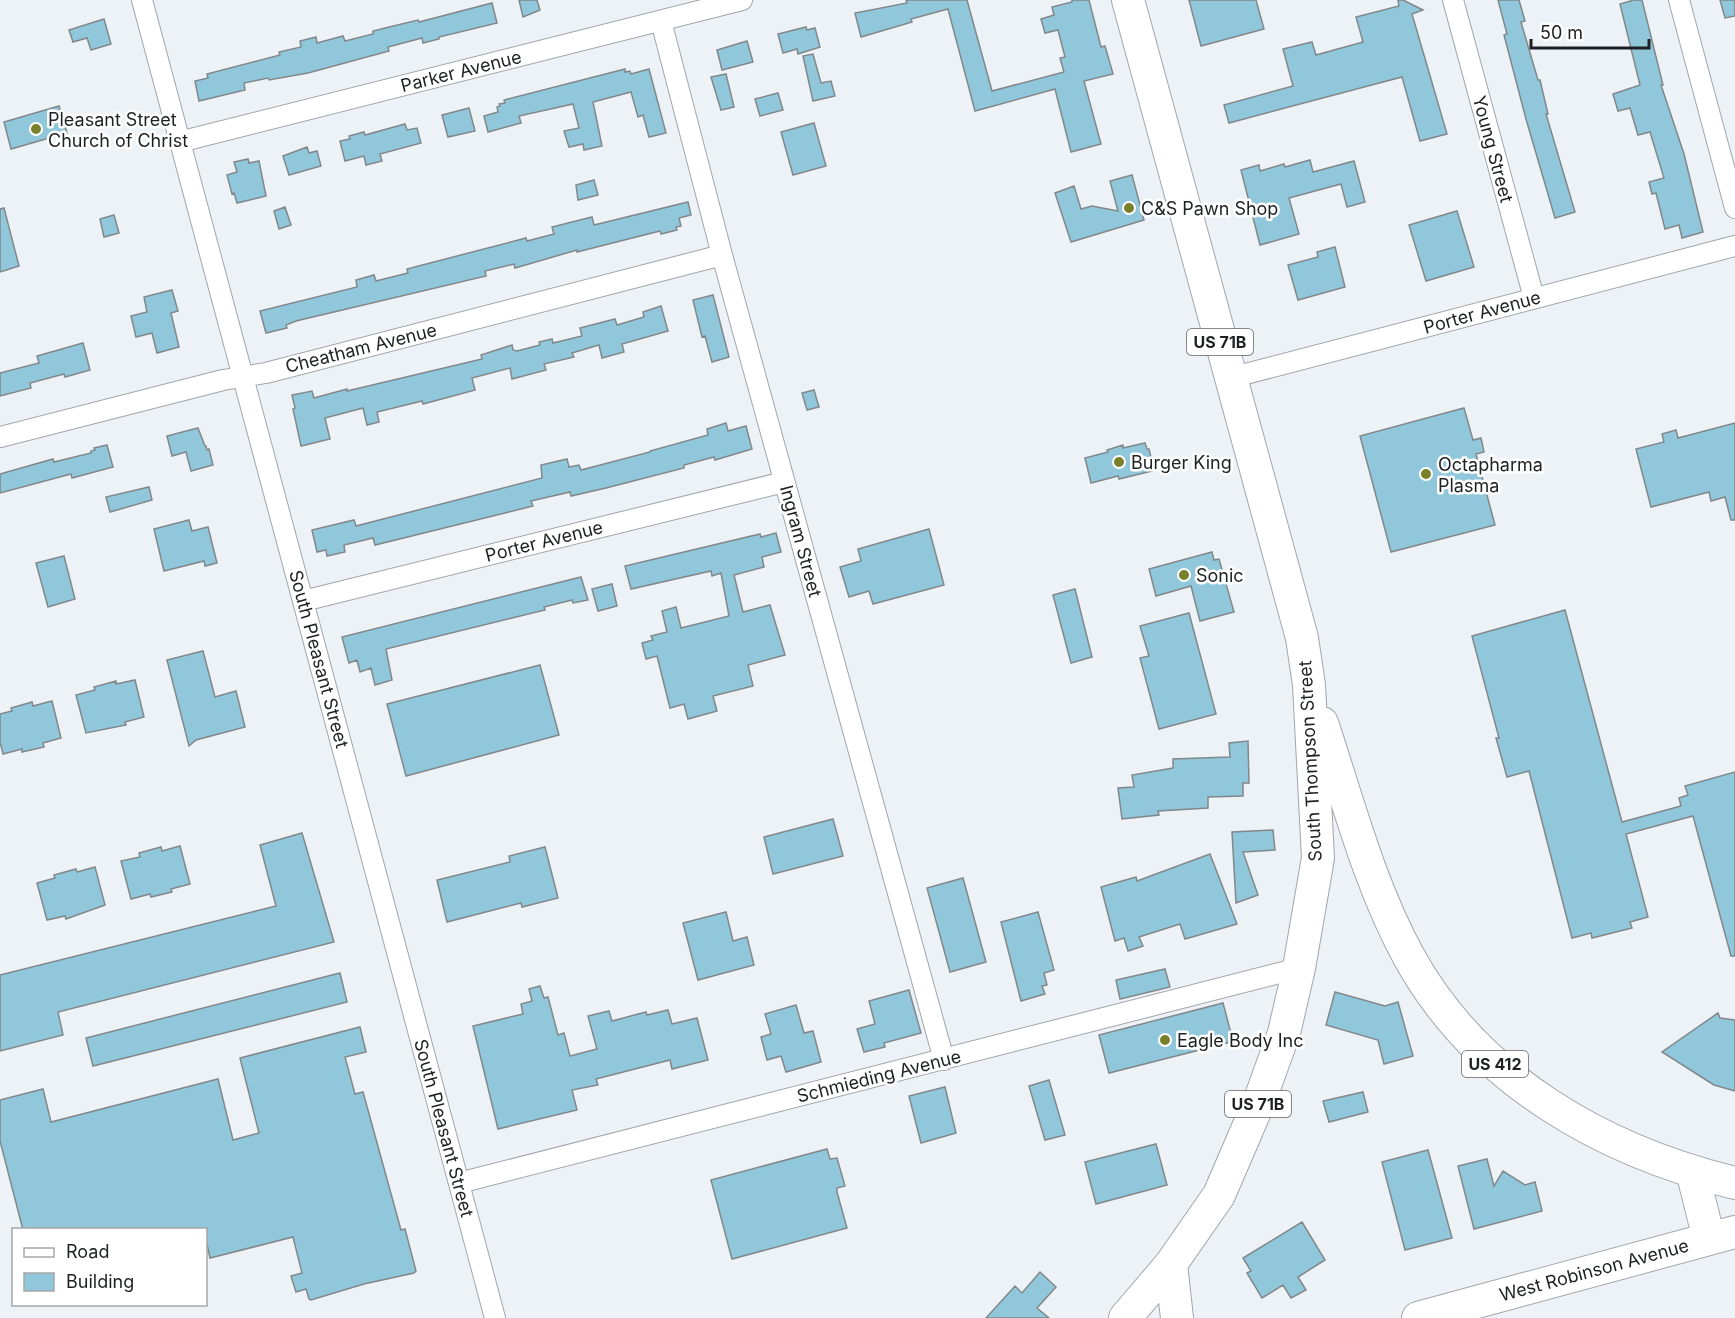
<svg xmlns="http://www.w3.org/2000/svg" width="1735" height="1318" font-family="Inter,sans-serif">
  <style>
    .building { fill: #91c7db; stroke: #81888b; stroke-width: 1.5 }
    .lines { fill: none; stroke-linecap: round; stroke-linejoin: round }
    .minor-casing { stroke: #a2a6ac; stroke-width: 22 }
    .trunk-casing { stroke: #a2a6ac; stroke-width: 34 }
    .minor { stroke: #fff; stroke-width: 20 }
    .trunk { stroke: #fff; stroke-width: 32 }
    .poi-dot { fill: #79802a; stroke: #fff; stroke-width: 2 }
    .labels { text-anchor: middle; dominant-baseline: central; stroke-width: 5; stroke-linejoin: round; paint-order: stroke }
    .shield { fill: #fff; stroke: #626364; stroke-width: 1.5 }
    .shield-label { font-size: 16px; font-weight: bold; fill: #1e2022 }
    .street-label { font-size: 18px; fill: #1e2022; stroke: #fff }
    .poi-label { font-size: 18px; fill: #1e2022; stroke: #fff; text-anchor: start }
  </style>
  <rect width="100%" height="100%" fill="#edf2f7"/>
  <!-- building -->
  <path class="building" d="M519,0h18l3,10 -17,7z
    M906,0h61l25,91 72,-19 -4,-14 5,-1 -7,-27 -13,3 -4,-14 13,-4 -2,-8 20,-5v-2h17l12,47 4,-1 8,28 -29,7 17,63 -30,8 -16,-63 -80,22 -27,-102 -37,10 1,3 -51,15 -6,-24 52,-10z
    M1189,0h67l8,29 -63,17z
    M1398,0h5l20,10 -11,4 35,120 -27,7 -18,-64 -173,46 -5,-18 69,-19 -10,-37 29,-7 4,13 47,-13 -7,-25 43,-11z
    M1498,0h21l6,21 -4,1 17,58h2l8,34h-2l29,98 -20,6 -29,-99 -22,-84 3,-1z
    M1634,0h8l21,85h-2l23,69 19,78 -21,6 -3,-13 -14,4 -9,-36 -4,1 -3,-12 15,-4 -14,-46 -12,3 -8,-27 -12,3 -5,-17 27,-9 -20,-81z
    M1720,0h15v16l-10,2z
    M492,3l5,20 -58,14v2l-16,4 -1,-5 -34,9 1,4 -81,22 -39,7 -1,-2 -24,5 1,7 -46,11 -4,-20 13,-3 -1,-4 73,-19 -1,-3 22,-5 -1,-6 16,-4 1,6 26,-7 2,5 28,-7v-3l12,-3 33,-8 1,2z
    M104,19l7,25 -20,6 -4,-12 -14,4 -4,-12z
    M806,27l1,3 8,-2 5,19 -22,7 -1,-5 -14,4 -5,-19z
    M747,41l6,21 -31,8 -5,-20z
    M813,54l8,29 10,-2 4,15 -22,5 -10,-45z
    M625,69v3l5,-1 1,3 18,-5 17,64 -17,4 -6,-22 -5,2 -7,-25 -38,10 9,44 -18,4 -1,-6 -14,3 -5,-16 15,-3 -6,-24 -54,12 2,7 -33,9 -4,-16 14,-4 -1,-5 3,-1 -1,-2 6,-1 -1,-3z
    M726,74l8,33 -13,3 -10,-33z
    M778,93l5,17 -23,6 -5,-17z
    M59,106l8,27 -56,16 -7,-27z
    M469,108l6,23 -27,6 -6,-22z
    M814,123l12,43 -33,9 -12,-43z
    M405,124l2,6 10,-2 4,15 -41,11 2,7 -16,4 -2,-9 -19,5 -5,-20 10,-2 -1,-3 15,-4 1,3z
    M307,147l2,6 8,-2 4,15 -32,9 -6,-19z
    M248,159l1,4 10,-2 7,35 -29,7 -3,-10 -2,1 -5,-19 10,-3 -3,-10z
    M1310,160l3,12 41,-11 11,41 -18,5 -6,-23 -52,14 10,36 -39,11 -19,-75 18,-5 1,6 24,-7 1,3z
    M1132,175l12,45 -73,22 -16,-49 19,-7 7,23 11,-3 26,5 -8,-30z
    M594,180l4,15 -20,5 -2,-15z
    M688,202l3,13 -12,3 2,8 -5,1 1,3 -16,4 -1,-3 -83,21v-2l-62,18 -1,-4 -29,7 1,5 -190,45 -10,4 1,3 -21,5 -6,-22 97,-24 -1,-7 18,-5 2,6 32,-8 -1,-4 119,-31 1,3 27,-7 -2,-7 40,-10 2,8z
    M285,207l6,18 -12,4 -5,-18z
    M4,208l15,58 -19,6v-63z
    M1457,211l17,56 -48,14 -17,-56z
    M114,215l5,18 -15,4 -4,-18z
    M1335,247l10,40 -47,13 -10,-35 30,-8 -1,-5z
    M172,290l6,21 -7,2 8,34 -22,6 -5,-20 -16,4 -5,-21 16,-4 -3,-15z
    M713,295l16,62 -17,5 -7,-26 -3,1 -9,-37z
    M661,306l7,25 -46,13 2,8 -22,6 -3,-13 -27,8 2,4 -30,7 2,6 -34,9 -2,-11 -38,10 3,12 -52,14 -1,-3 -45,11 2,10 -12,3 -4,-17 -38,10 5,21 -29,7 -8,-37 2,-1 -3,-13 20,-4 2,7 33,-9v2l135,-32 -1,-4 31,-10 1,5 4,1 23,-6 -1,-3 13,-3 1,4 29,-7 -2,-8 35,-9 2,6 27,-8 -1,-5z
    M83,343l7,27 -25,7 -1,-3 -34,9 1,5 -31,8v-23l39,-10 -2,-7z
    M814,390l5,17 -12,3 -5,-17z
    M1464,408l9,32 8,-2 3,14 -8,2 19,71 -104,27 -31,-116z
    M726,423l2,8 18,-5 6,23 -37,11 -1,-3 -30,8v3l-78,20 -35,8 -1,-4 -39,9 2,5 -158,39 -2,-7 -29,7 1,7 -18,4 -1,-6 -9,2 -5,-22 42,-10 2,6 186,-48 -1,-13 26,-6 2,8 10,-2 2,5 69,-18v-1l58,-16 -1,-6z
    M1735,423v97h-4l-6,-23 -14,4 -2,-9 -58,15 -15,-58 28,-7 -2,-8 14,-4 2,8z
    M198,428l7,18h1l1,4 2,-1 4,16 -22,6 -5,-19 -14,4 -5,-20z
    M1145,443l2,6h2l4,17 -2,1 1,4 -33,8 -1,-3 -27,7 -6,-25 23,-6 -1,-2 16,-5v3z
    M107,445l6,22 -41,11 -1,-4 -71,19v-19l53,-15 1,3 37,-9v-2l4,-1 -1,-2z
    M149,487l3,13 -42,12 -4,-15z
    M189,520l3,11 16,-4 9,36 -12,3 -1,-5 -40,10 -10,-42z
    M929,529l15,56 -71,19 -4,-13 -20,6 -9,-30 21,-6 -3,-12z
    M776,533l5,19 -19,5 2,10 -30,8 9,37 27,-7 15,50 -37,10 5,21 -40,10 4,15 -29,8 -4,-15 -14,4 -13,-52 -11,3 -4,-16 11,-3 -2,-4 16,-4 -5,-21 14,-4 5,21 48,-12 -8,-43 -9,3 -1,-5 -80,18 -6,-23 135,-32 1,3z
    M1212,552l2,8 5,-1 15,53 -34,9 -9,-35 -35,10 -7,-27z
    M64,556l11,43 -27,8 -12,-44z
    M581,577l7,23 -15,3 -1,-3 -28,7 1,3 -159,39 6,31 -17,5 -4,-17 -11,4 -3,-12 -8,3 -7,-26z
    M612,584l5,22 -19,5 -6,-22z
    M1075,589l17,68 -21,6 -18,-68z
    M1565,610l57,212 59,-16 -2,-8 9,-3 -3,-9 50,-14v184h-4l-38,-140 -67,18 22,83 -18,5 2,6 -40,10 -1,-5 -19,5 -43,-167 -22,6 -11,-39h3l-27,-102z
    M1189,613l27,101 -57,15 -19,-71 9,-2 -9,-30z
    M203,651l12,46 21,-6 9,36 -49,13 -7,6 -22,-86z
    M540,665l19,70 -153,41 -19,-72z
    M135,680l9,37 -19,5 1,3 -40,8 -10,-38 19,-5 -1,-3 22,-6v3z
    M52,701l9,37 -18,5 1,4 -22,5v-3l-19,5 -3,-12v-28l12,-3 -1,-3 21,-6 1,4z
    M1248,741l1,42h-6v13l-35,1v11l-50,3 1,4 -37,4 -4,-31 16,-1 -2,-12 41,-7v-9l57,-2 -1,-14z
    M833,819l10,37 -70,18 -9,-37z
    M1273,830l2,20 -32,2 15,43 -22,8 -4,-71z
    M302,833l32,109 -276,70 5,23 -63,16v-76l276,-69 -16,-61z
    M180,846l10,38 -19,5 1,3 -21,5 -1,-3 -19,5 -10,-38 19,-4 -1,-4 22,-6 1,4z
    M545,847l13,51 -36,9 -1,-4 -74,19 -10,-42 73,-18 -1,-6z
    M1210,854l27,70 -52,15 -5,-15 -41,13 4,9 -15,5 -4,-13 -9,3 -14,-54 35,-10 1,4z
    M95,867l10,38 -39,14 -1,-3 -18,4 -10,-37 18,-5 -1,-3 22,-6 1,3z
    M963,878l23,84 -36,10 -23,-84z
    M726,912l7,29 14,-4 7,28 -56,15 -15,-57z
    M1038,912l16,58 -10,3 3,12 -5,1 3,8 -24,7 -20,-79z
    M1165,969l5,18 -50,12 -4,-19z
    M340,973l7,29 -254,64 -7,-28z
    M540,986l4,12 4,-1 10,38 6,-2 6,23 27,-7 -9,-33 21,-5 3,10 34,-9 1,3 21,-5 4,14 25,-6 11,42 -36,9 -2,-9 -74,19 2,6 -26,5 5,20 -79,19 -25,-103 50,-12 -2,-10 11,-3 -3,-12z
    M909,990l12,43 -37,10 1,4 -21,5 -7,-23 18,-5 -6,-23z
    M1335,992l50,14 13,-4 15,54 -29,8 -6,-24 -52,-15z
    M1223,1003l9,34 -5,6 -118,30 -10,-38z
    M796,1005l8,28 9,-2 8,31 -35,10 -5,-16 -14,4 -6,-23 10,-3 -6,-20z
    M1718,1013l2,5 15,2v71l-21,-6 -52,-33z
    M360,1027l6,25 -21,5 10,37 8,-2 38,138 4,-1 11,42 -2,2 -50,11 -53,16 -2,-1 -3,-10 -10,3 -5,-16 11,-3 -9,-36 -83,21 -4,-19v-9h-183l-23,-89v-41l43,-11 8,33 167,-43 15,61 26,-7 -19,-75z
    M1049,1080l16,55 -20,5 -16,-54z
    M945,1087l11,46 -35,10 -12,-47z
    M1363,1092l5,20 -39,10 -6,-21z
    M1156,1144l11,41 -71,19 -11,-42z
    M827,1149l3,10 7,-1 8,28 -8,2v4l10,36 -115,31 -21,-79z
    M1428,1150l24,88 -47,12 -23,-88z
    M1487,1159l7,27 9,-15 22,14 10,-3 7,29 -68,18 -16,-63z
    M1302,1222l23,38 -27,17 8,13 -15,8 -8,-13 -21,13 -15,-25 4,-2 -8,-13z
    M1040,1272l16,15 -19,21 12,10h-63l29,-32 7,7z"/>
  <g class="lines">
    <defs>
      <path id="minor" d="M142,0l353,1318
        M1453,0l81,298
        M1679,0l56,208
        M661,21l61,234 222,805
        M179,142l563,-142
        M1230,378l505,-132
        M0,437l223,-57 43,-7 456,-118
        M303,601l481,-119
        M459,1183l840,-215"/>
      <path id="trunk" d="M1322,723c26,78 47,161 87,234 68,123 194,194 326,226
        M1692,1171l17,68
        M1171,1264l6,54
        M1125,1318l46,-54 48,-69 40,-93 25,-69 15,-65 19,-110 -9,-173 -7,-47 -174,-638
        M1418,1318l317,-86"/>
    </defs>
    <!-- minor casing -->
    <use href="#minor" class="minor-casing"/>
    <!-- trunk casing -->
    <use href="#trunk" class="trunk-casing"/>
    <!-- minor -->
    <use href="#minor" class="minor"/>
    <!-- trunk -->
    <use href="#trunk" class="trunk"/>
  </g>
  <!-- markers -->
  <g class="poi-dot">
    <circle cx="36" cy="129" r="6"/>
    <circle cx="1129" cy="208" r="6"/>
    <circle cx="1119" cy="462" r="6"/>
    <circle cx="1426" cy="474" r="6"/>
    <circle cx="1184" cy="575" r="6"/>
    <circle cx="1165" cy="1040" r="6"/>
  </g>
  <g class="labels">
    <!-- shield labels -->
    <g class="shield">
      <rect x="1187" y="329" width="66" height="26" rx="4.5"/>
      <rect x="1462" y="1051" width="66" height="26" rx="4.5"/>
      <rect x="1225" y="1091" width="66" height="26" rx="4.5"/>
    </g>
    <g class="shield-label">
      <text x="1220" y="342">US 71B</text>
      <text x="1495" y="1064">US 412</text>
      <text x="1258" y="1104">US 71B</text>
    </g>
    <!-- street labels -->
    <g class="street-label">
      <text transform="translate(461 71) rotate(-14)">Parker Avenue</text>
      <text transform="translate(1493 149) rotate(75)">Young Street</text>
      <text transform="translate(1482 312) rotate(-15)">Porter Avenue</text>
      <text transform="translate(361 348) rotate(-14)">Cheatham Avenue</text>
      <text transform="translate(544 541) rotate(-14)">Porter Avenue</text>
      <text transform="translate(801 541) rotate(75)">Ingram Street</text>
      <text transform="translate(319 659) rotate(75)">South Pleasant Street</text>
      <text transform="translate(1310 761) rotate(-93)">South Thompson Street</text>
      <text transform="translate(879 1076) rotate(-14)">Schmieding Avenue</text>
      <text transform="translate(444 1128) rotate(75)">South Pleasant Street</text>
      <text transform="translate(1594 1270) rotate(-15)">West Robinson Avenue</text>
    </g>
    <!-- poi labels -->
    <g class="poi-label">
      <text x="48" y="119">Pleasant Street<tspan x="48" dy="21">Church of Christ</tspan></text>
      <text x="1141" y="208">C&amp;S Pawn Shop</text>
      <text x="1131" y="462">Burger King</text>
      <text x="1438" y="464">Octapharma<tspan x="1438" dy="21">Plasma</tspan></text>
      <text x="1196" y="575">Sonic</text>
      <text x="1177" y="1040">Eagle Body Inc</text>
    </g>
  </g>
  <!-- legend -->
  <rect x="12" y="1228" width="195" height="78" fill="#ffffff" stroke="#a5a6a7" stroke-width="1.5"/>
  <rect x="24" y="1248" width="30" height="9" fill="#ffffff" stroke="#a5a6a7" stroke-width="1.5"/>
  <text x="66" y="1258" font-size="18" fill="#1e2022">Road</text>
  <rect x="24" y="1273" width="30" height="18" fill="#91c7db" stroke="#a5a6a7" stroke-width="1.5"/>
  <text x="66" y="1288" font-size="18" fill="#1e2022">Building</text>
  <!-- scale -->
  <path d="M1531 39v9h118v-9" fill="none" stroke="#1e2022" stroke-width="3"/>
  <text x="1540" y="39" font-size="18" fill="#1e2022" stroke="#ffffff" stroke-width="4.5" paint-order="stroke">50 m</text>
</svg>
